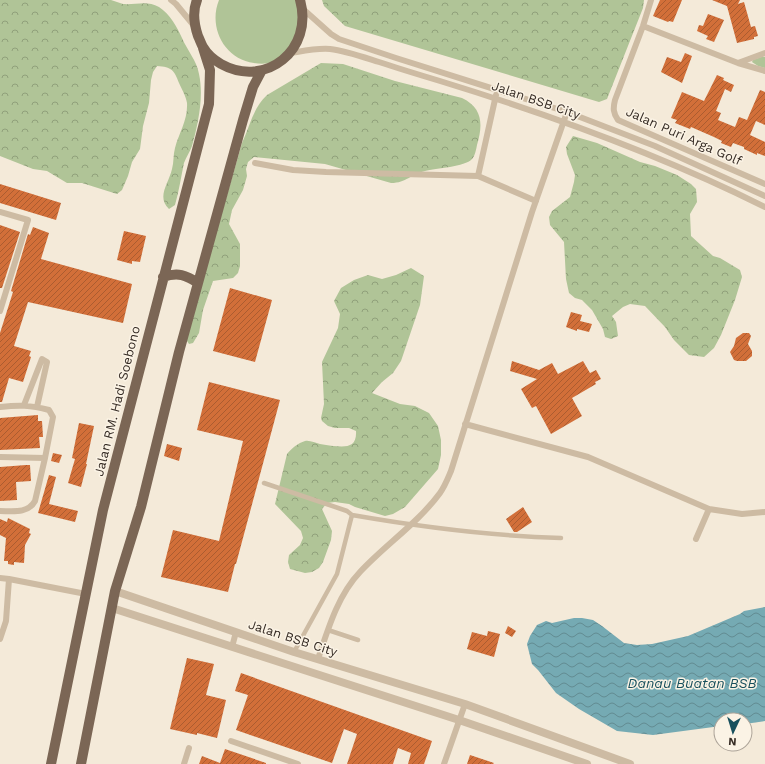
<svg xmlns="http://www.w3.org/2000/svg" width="765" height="764" font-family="'Work Sans',sans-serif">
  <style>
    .green { fill: #b0c497 }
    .forest { fill: url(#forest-crowns) }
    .water { fill: url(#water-waves) }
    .building { fill: url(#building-hatch) }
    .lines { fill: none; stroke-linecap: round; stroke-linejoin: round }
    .pedestrian { stroke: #cdbba3; stroke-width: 4.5 }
    .minor { stroke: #cdbba3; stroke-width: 6 }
    .tertiary { stroke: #cdbba3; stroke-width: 8 }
    .primary { stroke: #7b6655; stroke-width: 10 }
    .labels { text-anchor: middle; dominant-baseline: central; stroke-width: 3; stroke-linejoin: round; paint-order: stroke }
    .street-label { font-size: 13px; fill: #372d26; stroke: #fbf3e5 }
    .water-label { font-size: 14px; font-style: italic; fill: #18505d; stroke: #fbf3e5 }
  </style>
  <defs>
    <pattern id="forest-crowns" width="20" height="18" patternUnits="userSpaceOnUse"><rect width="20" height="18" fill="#b0c497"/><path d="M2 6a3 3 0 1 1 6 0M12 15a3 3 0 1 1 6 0" fill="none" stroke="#90a07b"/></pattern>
    <pattern id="water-waves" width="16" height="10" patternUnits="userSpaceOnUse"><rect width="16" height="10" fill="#75aab3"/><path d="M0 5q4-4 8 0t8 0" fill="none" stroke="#618b91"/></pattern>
    <pattern id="building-hatch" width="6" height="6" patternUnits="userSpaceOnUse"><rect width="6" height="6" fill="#d26f39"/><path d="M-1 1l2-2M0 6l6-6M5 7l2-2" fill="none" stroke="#ab5c30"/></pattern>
  </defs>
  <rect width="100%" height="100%" fill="#f4ead9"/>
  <!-- green -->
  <path class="green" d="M219,0h84l-1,38c-8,6 -22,21 -29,24 -6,2 -13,2 -19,1 -30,-4 -46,-36 -35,-63z
    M761,57h4v11l-7,-2 -6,-4 1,-2z"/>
  <!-- forest -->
  <path class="forest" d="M0,0h111c4,1 8,3 12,4 13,1 24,-4 36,3 11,7 18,20 23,31 5,12 15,23 17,36 5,23 -1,50 -7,72 -2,6 -6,11 -8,17 -3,14 -5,28 -9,42l-6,4c-13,-12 0,-26 3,-40 2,-7 1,-14 3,-21 4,-15 13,-28 12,-45 -1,-7 -5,-13 -8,-20 -5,-13 -7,-16 -22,-17l-4,6 -2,8 -2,23 -6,23 -3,23 -8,13 -4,14 -6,14 -5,4 -35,-11h-15l-20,-12 -14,-2 -33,-13z
    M322,0h322l-1,8 -36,91 -8,3 -254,-76 -21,-20z
    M321,63l22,1 52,17 67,17c21,10 21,27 15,47 -1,5 -2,11 -5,14 -7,8 -36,9 -47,12 -15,3 -18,12 -34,12l-66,-19 -71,-7 -6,5 -2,7 1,7 -4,14 -11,20 -3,14 11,20v22l-2,7 -5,5 -20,3 -10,29 -4,23 -6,10 -4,1 -2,-3v-7l55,-191c8,-17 11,-35 25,-48z
    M573,136l24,7 43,19 15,4 22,9 14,9 5,5 1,13 -7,12 1,22 22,20 7,2 20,12 2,7 -7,23 -14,35 -7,13 -10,9 -15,-2 -15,-15 -9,-13 -20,-21 -15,-2 -7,3 -11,9 4,6 2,14 -7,3 -6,-2 -2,-8 -11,-19 -10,-10 -7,-2 -6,-5 -3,-14 -2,-37 -14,-17 -1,-8 3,-6 18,-14 4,-15 1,-7 -8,-21 -1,-7z
    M411,268l13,8 -4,29 -19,56 -8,12 -11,9 -10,11 28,11 15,2 14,7 9,13 3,14v15l-3,14 -33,38 -12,7 -8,2 -30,-9 -6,-3 -14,-2 -8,1 -5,6 10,22 -1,9 -8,22 -4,6 -7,4 -7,1 -15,-4 -2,-7 1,-7 11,-10 3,-7 -2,-7 -26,-27 12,-50c5,-6 11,-11 18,-13 5,-1 10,2 15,3 4,1 8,1 13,2 13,1 24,2 23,-15l-7,-3h-14l-7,-2 -6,-5 -1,-3 3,-14 -2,-42 16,-34 2,-14 -6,-13 7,-13 13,-8 14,-5 14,4 14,-4z"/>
  <!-- water -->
  <path class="water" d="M765,607v114l-20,3v-4h-24v6l-68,9 -36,-4 -38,-22 -23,-16 -18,-23 -6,-6 -5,-20 3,-8 7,-11 9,-4 6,2 22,-5h8l11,2 9,6 22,17 13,2 15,-1 36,-8 52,-22 4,-3z"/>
  <!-- building -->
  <path class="building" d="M660,0h22l-9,22 -4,-1 -1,1 -15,-6z
    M712,0h28l-2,4 6,-2 7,25 4,-1 3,10 -4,1v2l-17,4 -10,-37z
    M708,14l16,6 -10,22 -8,-3 2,-3 -11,-5 2,-6 4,1z
    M685,53l7,3 -10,27 -21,-11 6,-15 14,5z
    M717,75l7,3 -1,2 11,5 -3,7 -6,-3 -9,22 5,2 -3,7 17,7 4,-10 8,3 13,-30 5,2v33l-9,-4 -6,14 15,7v14l-8,-3v2l-13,-6v-2l-11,-4 -2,4 -10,-4 1,-2 -8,-4 -23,-10 -1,2 -15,-6 2,-3 -6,-2 11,-26 22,9z
    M0,184l61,19 -5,17 -56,-17z
    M0,225l20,7 -18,56h-2z
    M33,227l16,6 -8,26 91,25 -9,39 -95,-21 -14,44 17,5 -2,5 2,1 -8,25 -14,-4 -7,24h-2v-69l13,-41 -2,-1 17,-57 2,1z
    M124,231l22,5 -6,26 -8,-1v3l-15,-4z
    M230,288l42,12 -17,62 -42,-11z
    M571,312l11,3 -2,6 12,3 -3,8 -12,-3v2l-11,-4z
    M743,333h6l2,3 -3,8 4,7v5l-6,5h-9l-3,-1 -4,-8 4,-6 2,-8z
    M512,361l27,9 13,-7 6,11 25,-13 7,12 6,-3 5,9 -6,3 1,2 -24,14 10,18 -31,18 -15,-28 -4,2 -11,-19 16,-10 -27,-8z
    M209,382l71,18 -44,164h-1l-7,28 -67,-15 12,-47 46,11 24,-100 -46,-11z
    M38,415v6h4l1,16h-4l1,11 -40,2v-32z
    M79,423l15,3 -8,38h1l-6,23 -13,-4 7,-24 -3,-1z
    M167,444l15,4 -3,13 -15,-5z
    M53,453l9,2 -3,8 -8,-2z
    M26,465h4l1,16 -15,1 1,18 -17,1v-34z
    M49,475l7,2 -7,27 29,7 -3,11 -37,-9z
    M523,507l9,15 -15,10h-3l-8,-13z
    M8,518l22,11 -1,4 2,1 -6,11 -1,18 -10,-1v3l-6,-1v-3h-4l2,-23 -6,-3v-16l7,3z
    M508,626l8,5 -4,6 -7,-4z
    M488,631l12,3 -6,23 -27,-8 5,-17 15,4z
    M187,658l27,6 -8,31 20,5 -9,38 -20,-5v2l-27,-6z
    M241,673l191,68 -8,23h-16l3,-11 -13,-5 -5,16h-46l10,-30 -13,-5 -12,34 -96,-33 12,-35 -13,-4z
    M225,749l41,14v1h-67l3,-8 18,7z
    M470,755l24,8 -1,1h-26z"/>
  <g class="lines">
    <!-- pedestrian -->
    <path class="pedestrian" d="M264,483l83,28 5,4c69,12 139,21 209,23
      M328,630l30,10
      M294,652l43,-78 15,-59"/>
    <!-- minor -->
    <path class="minor" d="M171,0l5,4 19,23
      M651,0l-8,26 -28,74c-2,8 -2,13 3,20l147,64
      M303,9l28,25 8,5 57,19 171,54 88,34 110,50
      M643,26l95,37 27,8
      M291,53c12,-2 25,-5 39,-4 16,2 33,8 49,13 21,7 41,13 61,19 111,34 221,74 325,126
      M738,63l27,-10
      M496,95l-18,81 58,25
      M255,163l38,7 33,2 152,4
      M0,212l28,8 -28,91
      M24,405l18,-46 5,3 -10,45
      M0,407c19,-2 30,-2 49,3l4,7 -8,41 -10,43c-7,13 -23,10 -35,10
      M465,424l123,33 121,52 -13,30
      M0,457l45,1
      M709,509l33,5 23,-2
      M0,578l9,1 77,15
      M0,639l6,-18 3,-42
      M232,647l4,-15
      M318,659c10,-30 20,-64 42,-87 25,-27 58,-49 80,-79 5,-7 8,-15 11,-22l81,-259 35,-100
      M231,741l67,23
      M184,764l5,-16
      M444,764l21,-60"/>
    <!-- tertiary -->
    <path class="tertiary" d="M115,591l179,61 171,52 165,60
      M112,608l347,112 128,44"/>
    <!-- primary -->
    <path class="primary" d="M197,0c-5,12 -3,24 1,36 2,4 3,8 5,11 4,7 11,13 18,17 45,25 93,-15 79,-64
      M163,277c15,-5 23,-2 35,6
      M51,764l52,-254 106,-406 1,-34 -7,-22
      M81,764l34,-173 26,-84 38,-155 64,-232 10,-33 9,-17"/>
  </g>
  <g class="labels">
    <!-- street labels -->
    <g class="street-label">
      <text transform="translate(536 100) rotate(19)">Jalan BSB City</text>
      <text transform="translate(684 136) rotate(24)">Jalan Puri Arga Golf</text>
      <text transform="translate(117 401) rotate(-76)">Jalan RM. Hadi Soebono</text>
      <text transform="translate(293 638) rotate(18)">Jalan BSB City</text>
    </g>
    <!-- water labels -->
    <g class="water-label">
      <text x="692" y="683">Danau Buatan BSB</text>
    </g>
  </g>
  <!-- north arrow -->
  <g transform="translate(733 732) rotate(184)"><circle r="19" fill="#fbf3e5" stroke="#ada499"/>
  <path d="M0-3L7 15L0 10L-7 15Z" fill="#18505d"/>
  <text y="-6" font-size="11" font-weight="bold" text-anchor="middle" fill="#372d26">N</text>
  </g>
</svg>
